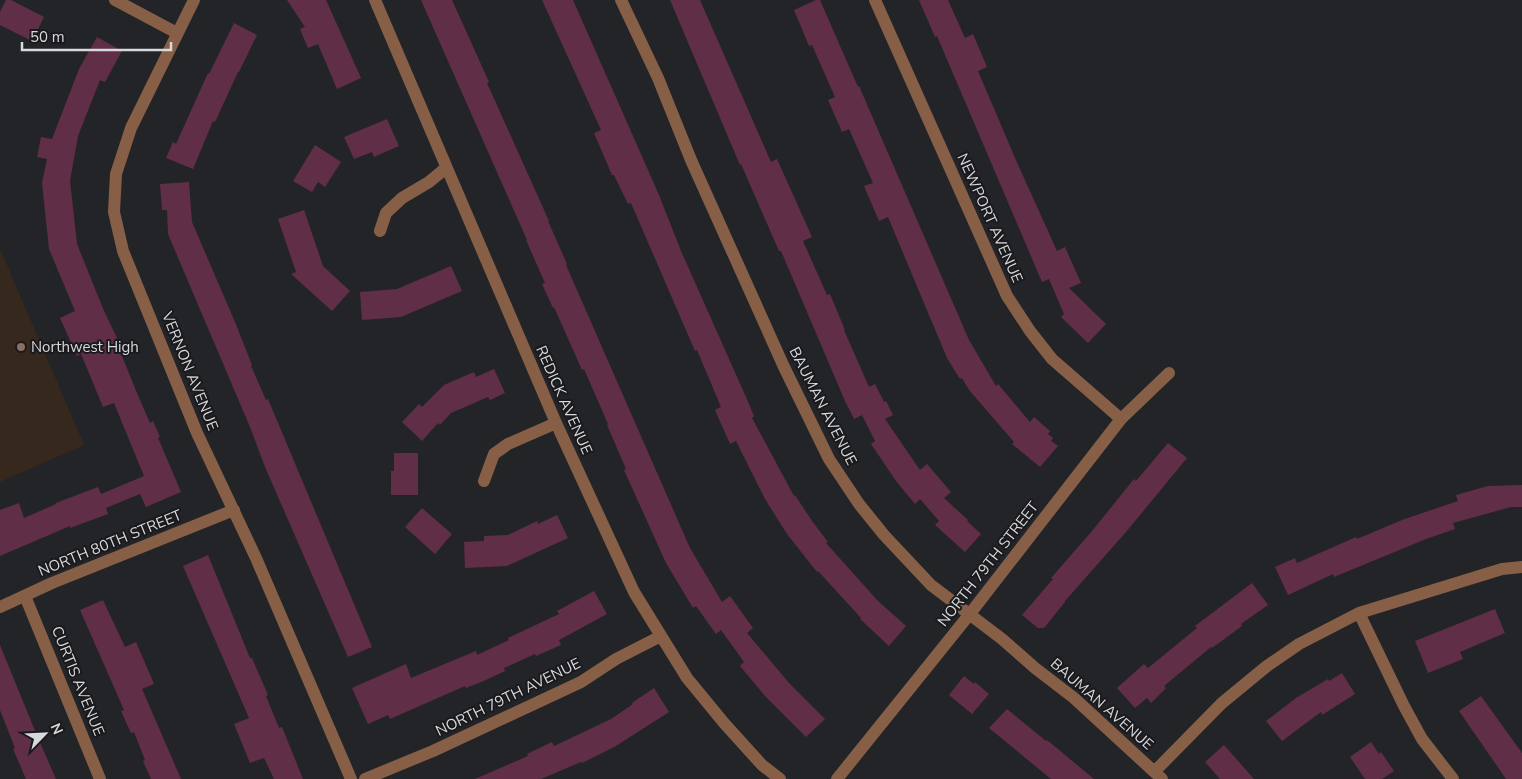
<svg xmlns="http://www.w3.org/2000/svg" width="1522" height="779" font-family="'Nunito Sans',sans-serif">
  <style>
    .education { fill: #36281c }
    .building { fill: #612e48 }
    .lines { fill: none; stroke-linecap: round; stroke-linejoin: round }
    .minor { stroke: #865f46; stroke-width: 12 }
    .education-dot { fill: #8d6e63; stroke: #1a1a1e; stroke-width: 2 }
    .labels { text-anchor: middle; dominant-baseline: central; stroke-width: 4; stroke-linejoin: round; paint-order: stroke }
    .street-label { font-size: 15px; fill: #d8d9db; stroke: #1a1a1e }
    .poi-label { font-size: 15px; fill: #d8d9db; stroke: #1a1a1e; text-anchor: start }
  </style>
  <rect width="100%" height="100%" fill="#232428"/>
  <!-- education -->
  <path class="education" d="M0,249l84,196 -84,37z"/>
  <!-- building -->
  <path class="building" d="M6,0h5l33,17 -12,24 -32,-16v-13z
    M287,0h39l35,78 -24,11 -19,-45 -10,4 -8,-19 5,-2z
    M421,0h31l37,82 -2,1 62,138h-1l19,43 -1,1 124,283 32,54 8,-6 23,32 -6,5 42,50 36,36 -19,18 -41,-41 -25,-30 4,-4 -23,-32 -5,4 -20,-28 -3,2 -27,-45 -42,-93 2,-1 -19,-44 1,-1 -24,-55 -2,1 -28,-63 -1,1 -11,-24 3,-1 -19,-43h1z
    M542,0h31l86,195 22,56 65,146 8,19 -2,2 42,78 1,-1 17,26 16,21 -2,1 51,57 29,26 -17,20 -29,-27 1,-1 -43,-47 -1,1 -30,-38 -22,-35 -29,-58 -6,3 -15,-34 6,-3 -24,-57 -2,1 -64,-148 -3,1 -14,-29h-2l-18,-42 7,-3z
    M670,0h30l71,162 6,-3 35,78 -9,4 24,54 3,-1 15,36h-1l25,57 6,-3 9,18 2,-1 7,14 -8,4 35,51 7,-6 24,28 -7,6 24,22 -1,1 14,13 -16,18 -30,-27 4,-4 -19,-22 -5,5 -19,-23 -25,-37 4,-3 -13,-26 -8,4 -9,-18 -64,-150h-2l-38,-87 -1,1z
    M816,0h4l38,87 1,-1 110,254 27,46 2,-2 32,38 4,-5 16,14 -2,3 5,4 -2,3 7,5 -18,21 -28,-23 2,-2 -45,-52 -7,-12 -2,1 -13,-21 -59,-141 -9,4 -15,-35 9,-3 -24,-54 -7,3 -14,-32 7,-3 -23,-52 -3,1 -15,-36z
    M919,0h29l17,38 8,-4 14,33 -9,4 37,87 42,93 8,-4 16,36 -12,5 37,36 -18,19 -27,-26 3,-3 -15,-35 -7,3 -105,-246 -2,1z
    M234,23l23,12 -18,37h-1l-23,50 -2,-1 -20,48 -27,-11 7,-16 3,2 32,-71 1,1z
    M97,37l25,14 -17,31 -5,-2 -22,56 -8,45 7,63 27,67 13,27 -2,1 22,54 13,30 3,-2 7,16 -2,1 23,54 -35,15 -6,-13 -34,14 2,6 -38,14v-2l-70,30v-46l19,-7 5,15 32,-14v-1l42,-16 3,7 43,-18 -30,-73 -11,4 -22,-53 -4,2 -17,-38 15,-7 -26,-62 -7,-66 5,-24 -10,-2 4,-20 11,2 27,-70z
    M387,119l12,27 -25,11 -2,-5 -18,7 -10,-22z
    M315,145l26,17 -16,25 -7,-5 -6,10 -19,-11z
    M189,182l3,40 43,100 17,43 -1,1 15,34 2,-1 104,248 -24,10 -83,-190 -15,-40 -82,-193 -1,-24h-5l-2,-26z
    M304,210l19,56 27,25 -18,20 -41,-37 5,-2 -18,-53z
    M451,266l11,25 -61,26 -39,3 -2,-28 37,-3z
    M494,369l11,24 -15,7 -2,-3 -37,16 -11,12 -2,-2 -16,18 -20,-19 17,-18 3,3 22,-22 30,-13 2,5z
    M1168,443l19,15 -61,74 -61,69v1l-21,26h-6l-16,-13 31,-36 -2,-1 41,-47 42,-52 2,2z
    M394,453h24v42h-27v-24h3z
    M1522,485v22h-11l-58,16 2,6 -29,10 -92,38 -1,-3 -45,21 -13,-28 20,-9 2,5 59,-26 1,2 45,-19 56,-19 -2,-6 32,-9z
    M422,508l30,26 -17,20 -30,-27z
    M557,515l11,23 -61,28 -42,2 -1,-26 20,-1v-5l24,-1 29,-14 1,3z
    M208,555l42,103h2l16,37 -2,1 13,32 3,-1 21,52h-29l-10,-21 -14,5 -16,-39 15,-6 -66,-152z
    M1252,583l16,22 -27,19 1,2 -30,22 -1,-1 -47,39 2,2 -15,15 -4,-5 -12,10 -18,-20 27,-24 4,4 49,-40 -2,-2z
    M594,591l13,23 -48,26 2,5 -25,11 -1,-2 -31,14 1,3 -19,9 -20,8 -1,-2 -75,33 -2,-4 -20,9 -16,-36 54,-24 5,14 65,-27 1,4 32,-15 -1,-2 51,-24 -2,-3z
    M103,600l22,47 11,-5 18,42 -12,5 39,90h-30l-8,-18 2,-1 -11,-28 -3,1 -10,-22 3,-1 -44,-100z
    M1495,609l10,24 -45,19 3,7 -35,14 -13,-32z
    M0,645l38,93 18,41h-30l-13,-30 2,-1 -15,-38z
    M1342,673l13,21 -33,21 -1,-3 -39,29 -16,-20 30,-23 32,-19 1,2z
    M964,676l10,8 1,-2 14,12 -17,20 -23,-19z
    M654,688l15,24 -53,34 -34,17 -1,-1 -40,17h-66l53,-23 -1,-2 25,-12 2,4 57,-27 22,-15 -1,-1z
    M1481,696l41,57v26h-16l-47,-68z
    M1007,709l39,32 1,-1 47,39h-43l-62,-51z
    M1371,742l8,12 2,-2 13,19 -12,8h-17l-15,-22z
    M1224,745l30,34h-34l-15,-17z"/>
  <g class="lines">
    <!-- minor -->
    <path class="minor" d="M115,0l62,33
      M194,0l-63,128 -15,46 -2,38 9,39 74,182 59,125 95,221
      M375,0l181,423 78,169 53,86 37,45 38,42 18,14
      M621,0l37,78 33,82 93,207 45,92 30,45 25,31 47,50 71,54 33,29 39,30 88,81
      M875,0l132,296 23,35 22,28 69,60
      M380,231l6,-18 16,-15 27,-16 17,-14
      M484,481l10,-27 14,-10 48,-21
      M25,596l75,183
      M0,607l52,-24 182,-73
      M1359,613l45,93 18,33 31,40
      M1155,771l67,-68 45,-37 32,-22 60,-31 143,-44 20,-2
      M365,779l68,-28 148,-69 35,-23 45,-23
      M837,779l132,-164 152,-196 48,-46"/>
  </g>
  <!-- markers -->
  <circle class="education-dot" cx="21" cy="347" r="5"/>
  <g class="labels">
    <!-- street labels -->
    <g class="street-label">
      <text transform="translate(990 218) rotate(66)">NEWPORT AVENUE</text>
      <text transform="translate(190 371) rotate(68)">VERNON AVENUE</text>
      <text transform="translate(564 400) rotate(66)">REDICK AVENUE</text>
      <text transform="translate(823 406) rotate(63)">BAUMAN AVENUE</text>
      <text transform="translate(110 543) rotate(-22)">NORTH 80TH STREET</text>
      <text transform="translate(988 564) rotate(-52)">NORTH 79TH STREET</text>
      <text transform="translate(78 681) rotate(68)">CURTIS AVENUE</text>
      <text transform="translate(508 697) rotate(-26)">NORTH 79TH AVENUE</text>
      <text transform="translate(1102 704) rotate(41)">BAUMAN AVENUE</text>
    </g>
    <!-- poi labels -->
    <g class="poi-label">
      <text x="31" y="347">Northwest High</text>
    </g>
  </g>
  <!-- north arrow -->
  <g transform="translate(45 734) rotate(66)" stroke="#1a1a1e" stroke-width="4" paint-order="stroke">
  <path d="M0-4L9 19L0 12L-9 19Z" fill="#d8d9db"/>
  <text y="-8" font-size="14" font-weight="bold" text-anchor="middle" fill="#d8d9db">N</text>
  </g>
  <!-- scale -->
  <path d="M22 42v8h149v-8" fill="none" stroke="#d8d9db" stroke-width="2.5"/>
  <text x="30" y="42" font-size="15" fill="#d8d9db" stroke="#1a1a1e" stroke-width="4" paint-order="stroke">50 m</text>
</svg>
